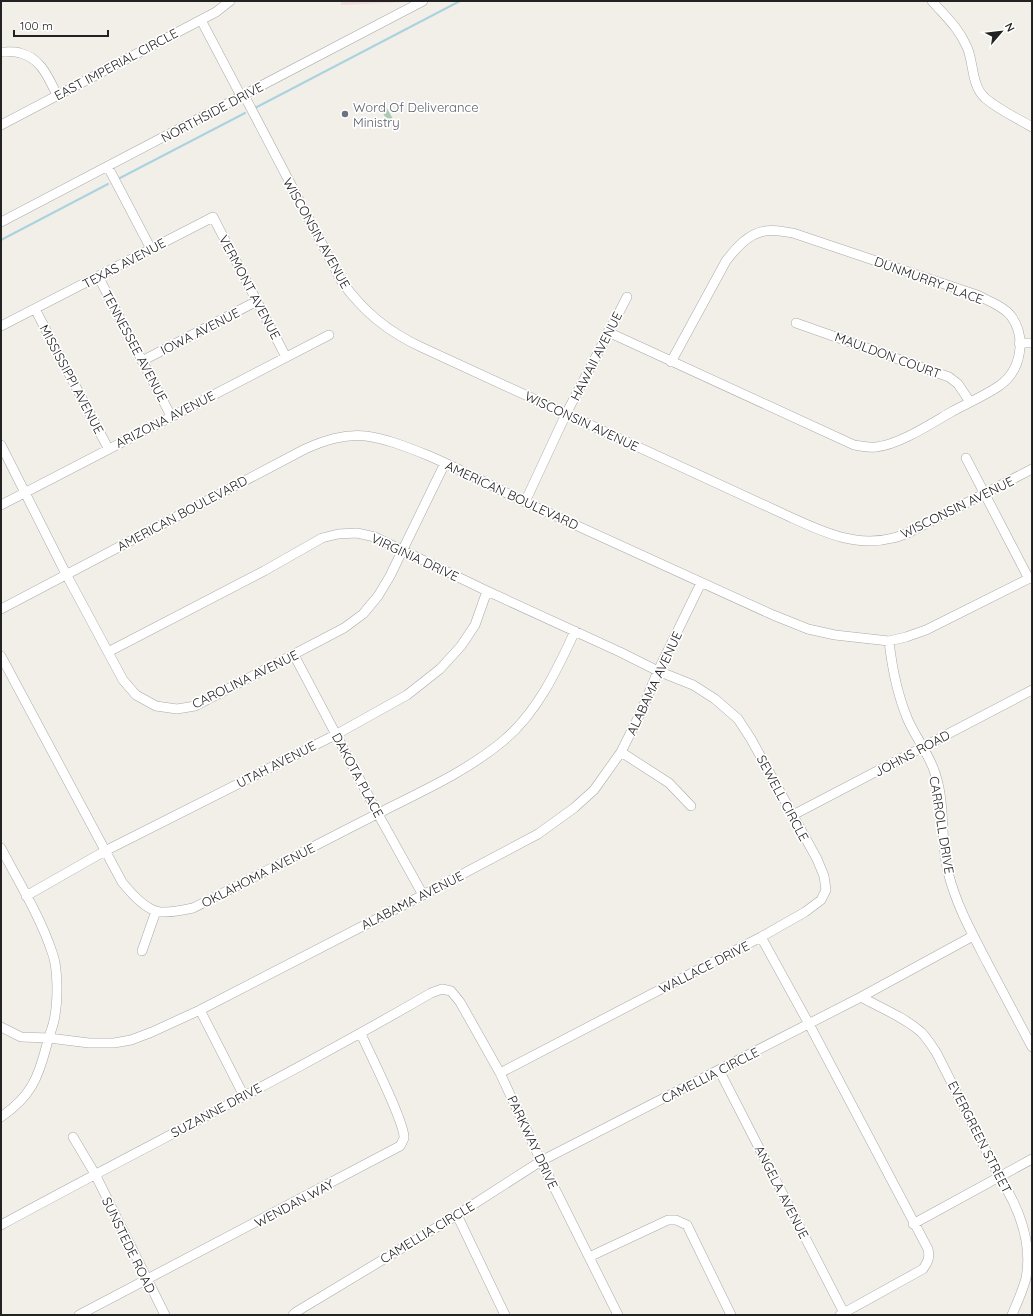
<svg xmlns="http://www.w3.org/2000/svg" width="1033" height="1316" font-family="Quicksand,sans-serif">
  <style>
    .commercial { fill: #f2dad9 }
    .cemetery { fill: #aacbaf }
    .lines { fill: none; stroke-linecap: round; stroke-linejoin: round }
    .stream { stroke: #aad3df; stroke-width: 2 }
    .minor-casing { stroke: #a9a9a9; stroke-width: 10 }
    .minor { stroke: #fff; stroke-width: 9 }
    .worship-dot { fill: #6b7280; stroke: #fff; stroke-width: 1.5 }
    .labels { text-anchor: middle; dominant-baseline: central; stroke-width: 3.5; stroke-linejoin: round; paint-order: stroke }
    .street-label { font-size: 13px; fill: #222; stroke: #fff }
    .worship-label { font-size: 13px; fill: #5b616d; stroke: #fff; text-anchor: start }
  </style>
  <rect width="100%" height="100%" fill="#f2efe9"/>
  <!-- commercial -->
  <path class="commercial" d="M341,1h88l-88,4z"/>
  <!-- cemetery -->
  <path class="cemetery" d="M384,103l9,16 -5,3 -9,-16z"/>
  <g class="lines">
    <!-- stream -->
    <path class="stream" d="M255,108l205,-107
      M120,178l125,-65
      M1,240l107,-56"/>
    <defs>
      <path id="minor" d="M932,1c14,16 26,26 35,46 7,16 4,38 18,51 14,12 32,20 47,29
        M201,20l40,76
        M1,52c6,0 13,-1 19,1 21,5 28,24 37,42
        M244,95l98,187c22,30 45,49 79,65l367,169c33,15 67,32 105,22 6,-1 12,-4 17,-6l122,-63
        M1,125l215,-113 14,-11
        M108,167l43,82
        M1,222l422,-221
        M98,276l73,140
        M35,309l73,139
        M796,323l153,54 9,7 12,18
        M1,326l212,-109 73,140
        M608,332l246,113c7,1 15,3 22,2 23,-2 56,-24 77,-36 15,-8 31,-15 46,-25 22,-15 28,-48 12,-70 -8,-10 -23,-15 -34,-21l-184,-62c-9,-1 -19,-4 -28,-2 -17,3 -29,17 -39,30l-55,101
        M1019,343h13
        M142,361l115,-60
        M1,445l65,129 57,106 13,15 20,11 21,3 18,-3 149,-78 19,-14 15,-18 12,-20 55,-113
        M966,458l63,121
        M525,502l41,-88 61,-117
        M1,505l328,-170
        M1,609l304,-160c20,-9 39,-15 61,-13 21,3 41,11 61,19 33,14 65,31 98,47 82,38 165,75 248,113l35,14 27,6 54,6 17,-4 20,-7 106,-53
        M889,641c3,27 8,53 19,79 8,18 21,34 27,53 11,32 5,67 13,99 8,33 25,63 40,92 15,28 29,55 44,83
        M108,652l156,-81 58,-33 16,-4 19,-1 18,4 112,54 133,61 38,19 35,14 22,14 23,20 13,20 66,120 7,17 2,14 -5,10 -16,12 -44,25 -261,136
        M294,655l84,159 45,81
        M1,656l121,226c8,10 21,25 34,29 9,3 28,-1 37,-3 62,-31 123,-63 184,-94 43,-22 89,-42 126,-73 34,-28 54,-71 72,-110
        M621,752l48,31 22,23
        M793,815l239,-125
        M1,848c17,33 39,68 51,104 6,15 6,46 3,63 -1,10 -6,20 -8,29 -9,35 -16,52 -46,73
        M26,896l79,-45 232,-117 70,-39 33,-26 21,-23 14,-21 12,-34
        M761,937l48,87 119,225c2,8 0,13 -5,20l-83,46
        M142,951l14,-40
        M861,997c20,11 43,20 60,35 6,6 10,13 15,20l63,124c19,30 34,66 27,102 -3,12 -9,25 -14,37
        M200,1010l44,86
        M1,1027l20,10 28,1 40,5h25l17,-3 21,-8 48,-22 223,-115 115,-61 36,-26 20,-18 27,-38 20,-40 17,-41 43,-88
        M719,1070l125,243
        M73,1137l22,37 70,141
        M457,1215l48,100
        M913,1224l119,-65
        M1,1225c143,-78 289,-150 430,-232l11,-4 9,2 9,11 40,71 41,88 77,154
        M589,1257l79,-37h8l11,5 44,90
        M79,1315l321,-169c1,-2 3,-5 4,-8 1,-15 -35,-86 -43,-104
        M293,1315l3,-3 161,-97 84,-54 320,-164 112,-61"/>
    </defs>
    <!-- minor casing -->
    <use href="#minor" class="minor-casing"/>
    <!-- minor -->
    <use href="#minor" class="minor"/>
  </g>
  <!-- markers -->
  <circle class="worship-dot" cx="345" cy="114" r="4"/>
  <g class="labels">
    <!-- street labels -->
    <g class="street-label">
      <text transform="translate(116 64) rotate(-28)">EAST IMPERIAL CIRCLE</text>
      <text transform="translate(212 112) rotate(-28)">NORTHSIDE DRIVE</text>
      <text transform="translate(317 233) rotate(61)">WISCONSIN AVENUE</text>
      <text transform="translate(124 263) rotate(-28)">TEXAS AVENUE</text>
      <text transform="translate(929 280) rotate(20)">DUNMURRY PLACE</text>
      <text transform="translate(250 287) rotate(62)">VERMONT AVENUE</text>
      <text transform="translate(200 331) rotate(-27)">IOWA AVENUE</text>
      <text transform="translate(135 346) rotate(62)">TENNESSEE AVENUE</text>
      <text transform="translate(888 355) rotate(20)">MAULDON COURT</text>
      <text transform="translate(596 356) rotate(-63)">HAWAII AVENUE</text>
      <text transform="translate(72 379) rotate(62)">MISSISSIPPI AVENUE</text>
      <text transform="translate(165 419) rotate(-27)">ARIZONA AVENUE</text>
      <text transform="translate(582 421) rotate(25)">WISCONSIN AVENUE</text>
      <text transform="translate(512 495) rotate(25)">AMERICAN BOULEVARD</text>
      <text transform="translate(957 507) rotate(-26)">WISCONSIN AVENUE</text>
      <text transform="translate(182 513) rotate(-28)">AMERICAN BOULEVARD</text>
      <text transform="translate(415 557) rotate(25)">VIRGINIA DRIVE</text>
      <text transform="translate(245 679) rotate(-26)">CAROLINA AVENUE</text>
      <text transform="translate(654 683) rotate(-65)">ALABAMA AVENUE</text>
      <text transform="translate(912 753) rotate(-28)">JOHNS ROAD</text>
      <text transform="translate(276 764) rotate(-27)">UTAH AVENUE</text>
      <text transform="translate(358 775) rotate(62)">DAKOTA PLACE</text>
      <text transform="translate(783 798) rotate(62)">SEWELL CIRCLE</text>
      <text transform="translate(942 825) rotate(81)">CARROLL DRIVE</text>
      <text transform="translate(258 875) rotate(-27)">OKLAHOMA AVENUE</text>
      <text transform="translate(412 900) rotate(-27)">ALABAMA AVENUE</text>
      <text transform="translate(704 967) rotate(-27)">WALLACE DRIVE</text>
      <text transform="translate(710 1075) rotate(-27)">CAMELLIA CIRCLE</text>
      <text transform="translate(216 1110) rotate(-28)">SUZANNE DRIVE</text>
      <text transform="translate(980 1137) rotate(63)">EVERGREEN STREET</text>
      <text transform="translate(533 1142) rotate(65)">PARKWAY DRIVE</text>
      <text transform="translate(782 1192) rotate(63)">ANGELA AVENUE</text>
      <text transform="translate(294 1203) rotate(-28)">WENDAN WAY</text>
      <text transform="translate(427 1232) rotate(-31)">CAMELLIA CIRCLE</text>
      <text transform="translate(129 1245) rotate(64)">SUNSTEDE ROAD</text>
    </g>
    <!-- worship labels -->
    <g class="worship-label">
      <text x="353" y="107">Word Of Deliverance<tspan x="353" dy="15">Ministry</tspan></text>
    </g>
  </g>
  <!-- border -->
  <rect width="1033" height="1316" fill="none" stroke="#222222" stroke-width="4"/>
  <!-- north arrow -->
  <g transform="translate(1001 32) rotate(62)" stroke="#ffffff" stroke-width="3" paint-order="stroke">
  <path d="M0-3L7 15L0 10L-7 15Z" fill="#222222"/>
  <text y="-6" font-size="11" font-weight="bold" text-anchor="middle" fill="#222222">N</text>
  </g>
  <!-- scale -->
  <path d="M14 30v6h94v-6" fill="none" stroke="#222222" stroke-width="2"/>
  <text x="20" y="30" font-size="12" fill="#222222" stroke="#ffffff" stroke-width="3" paint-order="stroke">100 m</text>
</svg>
